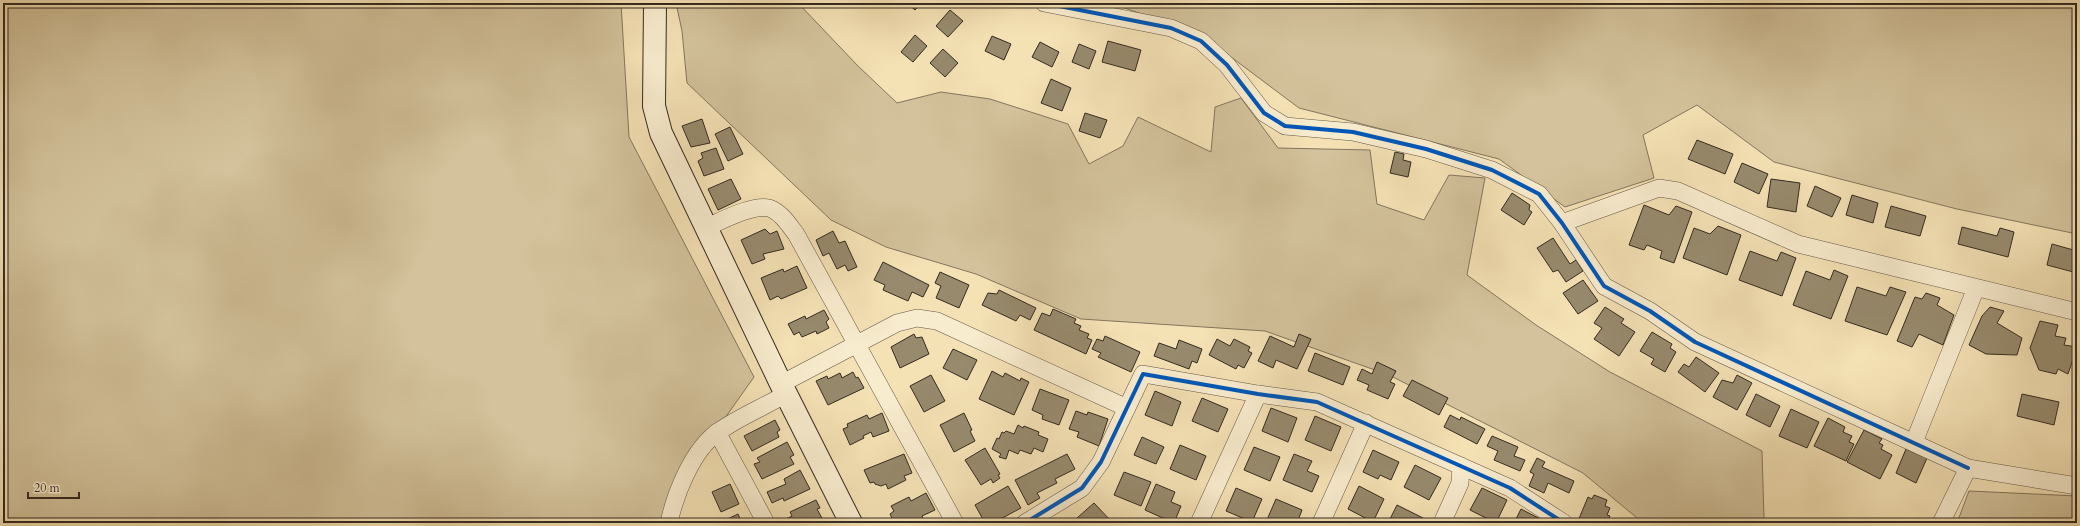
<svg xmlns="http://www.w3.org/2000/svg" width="2080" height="526" font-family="Cardo,serif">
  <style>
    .green { fill: #d3c29b; stroke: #83765e }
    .building { fill: #978a6d; stroke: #332b21 }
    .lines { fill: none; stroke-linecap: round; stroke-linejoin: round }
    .street-casing { stroke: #635846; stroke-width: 18 }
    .secondary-casing { stroke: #332b21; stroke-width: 24 }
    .street { stroke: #f8ecce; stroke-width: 17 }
    .secondary { stroke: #f8ecce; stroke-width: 22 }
    .cycleway-casing { stroke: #f8ecce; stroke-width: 6 }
    .cycleway { stroke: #0057b8; stroke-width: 4 }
  </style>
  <rect width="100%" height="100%" fill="#f4e1b4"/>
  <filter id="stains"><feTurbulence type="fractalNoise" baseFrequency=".005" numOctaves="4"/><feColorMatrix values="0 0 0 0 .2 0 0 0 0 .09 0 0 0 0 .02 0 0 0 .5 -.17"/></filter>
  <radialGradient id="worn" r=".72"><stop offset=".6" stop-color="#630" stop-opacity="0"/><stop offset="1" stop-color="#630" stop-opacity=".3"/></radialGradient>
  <!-- green -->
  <path class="green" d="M3,3h618l8,134 125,240 -34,48 -56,98h-661z
    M676,3h122l60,63 39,37 44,-11 49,7 78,25 21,40 34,-18 15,-29 73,35 4,-45 26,-9 37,50 92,2 7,54 47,16 25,-45 36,3 -18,97 69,50 74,47 152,79 2,67 -3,5h-118l-60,-50 -194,-98 -124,-44 -184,-12 -105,-45 -90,-27 -55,-27 -144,-137 -5,-52z
    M1111,3h966v231l-120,-25 -183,-47 -77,-57 -54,30 11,43 -89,29 -66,-48 -200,-51 -96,-72z
    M1969,491l108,5v27h-120z"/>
  <!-- building -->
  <path class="building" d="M907,3h15l-7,7z
    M950,10l13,11 -15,16 -12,-11z
    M915,35l12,11 -14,16 -12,-10z
    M992,36l19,8 -7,16 -19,-9z
    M1108,41l33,9 -6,21 -33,-9z
    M1040,42l19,10 -7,15 -20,-10z
    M1079,44l17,7 -7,18 -17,-7z
    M943,49l15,14 -13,14 -15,-14z
    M1051,79l20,9 -9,23 -21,-8z
    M1085,113l22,7 -7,18 -21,-7z
    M702,119l8,24 -19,4 -9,-21z
    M730,127l13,27 -15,7 -13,-27z
    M1697,140l36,14 -8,20 -37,-15z
    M716,148l8,21 -20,7 -6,-15 5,-3 -2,-5z
    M1395,152l9,2 -1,6 8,2 -3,15 -18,-4z
    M1742,163l26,11 -9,20 -25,-12z
    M731,179l10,20 -23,11 -10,-21z
    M1771,179l29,4 -4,29 -29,-5z
    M1815,186l26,12 -9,19 -25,-11z
    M1512,193l18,12 -1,5 3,2 -8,13 -23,-15z
    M1852,195l26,8 -5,20 -27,-8z
    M1644,205l25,10 7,-9 16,6 -18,51 -14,-5 2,-7 -15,-6 -3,5 -15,-5z
    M1891,206l35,10 -6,20 -35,-9z
    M1718,226l23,9 -14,40 -44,-17 11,-30 16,6z
    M1962,227l35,9 3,-8 14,4 -6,25 -50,-13z
    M765,229l5,5 7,-3 7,18 -21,5 2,5 -13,5 -11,-24z
    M833,231l6,12 6,-2 12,26 -9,4 -3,-6 -8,4 -8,-16 -6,3 -7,-16z
    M1553,238l17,26 6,-4 7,11 -17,11 -8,-12 -5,2 -16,-24z
    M2052,244l25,7v22l-30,-8z
    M1750,251l27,10 4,-9 15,6 -14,38 -43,-16z
    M883,262l46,23 -6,12 -11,-5 -4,9 -25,-11 2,-5 -11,-5z
    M797,266l10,22 -26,11 -3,-3 -8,4 -9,-22 22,-9 1,3z
    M1834,270l14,6 -17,43 -38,-14 13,-34 24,9z
    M940,272l29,13 -10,23 -23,-10 5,-12 -6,-3z
    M1583,280l15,21 -20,13 -15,-21z
    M1857,287l29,9 4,-9 16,5 -19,43 -42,-14z
    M999,290l37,18 -6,12 -10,-5 -4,6 -34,-16 6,-12 9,1z
    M1926,293l14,5 -3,7 17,10 -11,30 -24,-11 -7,13 -15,-6 18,-44 7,2z
    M1605,307l19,12 -3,4 14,9 -16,24 -25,-17 8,-11 -8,-5z
    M1990,307l14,4 -7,12 25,15 -5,17 -31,-1 -17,-9 13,-29z
    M1053,309l23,10 -2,4 7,3 -2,4 10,4 -2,4 5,2 -6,14 -52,-24 8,-17 8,3z
    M824,310l5,9 -3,3 3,6 -12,6 -1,-3 -14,6 -3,-5 -5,3 -6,-11 17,-8 1,3z
    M2040,321l18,4 -3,11 11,2 -2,7 13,2 -9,27 -10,-5 -2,5 -17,-4 -9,-22z
    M1652,332l20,12 -2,4 6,4 -11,20 -14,-8 3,-5 -14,-8z
    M914,334l2,4 6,-1 7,17 -29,14 -9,-21z
    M1299,334l12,5 -14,30 -21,-9 -3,8 -15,-7 12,-25 24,11z
    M1105,336l35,16 -9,20 -33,-15 3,-4 -9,-4 5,-10 6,2z
    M1217,339l13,7 4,-7 16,8 -2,4 4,2 -8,15 -6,-3 -2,4 -27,-14z
    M1179,340l23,9 -5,14 -5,-2 -3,8 -35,-13 5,-13 17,6z
    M953,349l24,11 -10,20 -24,-12z
    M1315,353l35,14 -7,18 -35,-14z
    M1696,357l23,16 -14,19 -27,-20 6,-8 5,3z
    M1377,362l19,9 -6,11 5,2 -7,15 -21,-9 2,-5 -12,-5 5,-11 10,5z
    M992,371l11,6 2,-4 15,8 1,-3 8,4 -15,33 -35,-16z
    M853,372l3,6 2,-1 6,11 -36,17 -12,-24 11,-5 1,3 12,-6 2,5z
    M931,375l14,26 -21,11 -14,-26z
    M1737,375l15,8 -15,27 -24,-13 9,-17 11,3z
    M1412,380l36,18 -9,17 -36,-19z
    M1040,389l29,11 -10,25 -17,-6 1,-4 -11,-5z
    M1155,391l26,11 -9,24 -27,-11z
    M1756,394l24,12 -10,21 -24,-12z
    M2022,394l37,8 -5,23 -37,-9z
    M1202,398l26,11 -10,23 -26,-11z
    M1271,408l26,10 -9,24 -26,-11z
    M1791,409l28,13 -12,26 -28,-12z
    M1076,411l11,4 1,-3 20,7 -9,27 -22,-9 2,-5 -10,-3z
    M882,413l7,18 -16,6 -2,-5 -8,4 1,2 -14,7 -7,-16 5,-2 -1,-3 20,-9 2,4z
    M964,413l8,17 -2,1 5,10 -21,11 -14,-27z
    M1450,415l10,5 1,-3 24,12 -8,15 -33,-17z
    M1315,416l26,11 -10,24 -26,-11z
    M1828,418l17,9 -2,5 9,4 -3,6 5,2 -8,17 -32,-15z
    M775,420l5,10 -3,2 2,5 -27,14 -8,-15z
    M1018,425l5,3 1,-2 15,6 -1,3 10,4 -5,13 -9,-4 -3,6 -11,-4 -2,4 -9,-4 -3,9 -7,-2 2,-3 -9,-5 5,-11 2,1 3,-7 2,1 2,-2 8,3z
    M1864,430l18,9 -3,4 4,2 -2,4 11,6 -12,24 -33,-17z
    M1492,436l26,11 -4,9 11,4 -5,11 -26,-11 4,-9 -11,-5z
    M1142,437l22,10 -8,17 -22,-9z
    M787,442l7,13 -4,2 4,7 -32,15 -8,-15 6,-2 -3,-4z
    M1180,445l26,11 -10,24 -26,-11z
    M1254,447l26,10 -10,24 -26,-11z
    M985,448l15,26 -2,1 2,3 -7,5 -2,-4 -10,6 -16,-25z
    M1906,449l21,9 -11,25 -20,-10z
    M1373,450l26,12 -8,18 -11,-5 -2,4 -15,-7z
    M904,454l8,19 -8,3 2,4 -18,9 -2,-5 -5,2 -6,-2 -1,-2 -4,1 -6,-13z
    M1067,454l8,15 -20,10 2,4 -20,10 3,5 -12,7 -13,-25z
    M1294,454l18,7 -5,10 12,5 -7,16 -29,-12z
    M1537,458l8,4 -3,5 32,14 -5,12 -21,-10 -4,10 -15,-7 5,-12 -4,-2z
    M1415,465l26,13 -12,22 -25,-13z
    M800,470l10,19 -26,12 -1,-3 -11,5 -5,-11 19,-8 -2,-5z
    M1124,472l27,10 -10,24 -27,-11z
    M730,484l9,20 -18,8 -9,-20z
    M1156,484l19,8 -4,10 10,4 -7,17 -29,-13z
    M1008,486l13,22 -28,15h-8l-10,-18z
    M1359,486l25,13 -11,23 -25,-13z
    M1236,488l26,11 -10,23 -26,-11z
    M1482,488l25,12 -11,23 -26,-13z
    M926,493l9,17 -13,6 1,3 -7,4h-22l-4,-9 4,-3 -3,-5 18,-9 2,4z
    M1594,495l13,5 -2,6 5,2 -3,7 3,1 -3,7 -29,-2 10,-24 4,2z
    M1276,499l26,11 -5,13 -31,-1z
    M816,500l4,8 -3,1 6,11 -6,3h-34l-1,-2 10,-5 -2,-4z
    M1094,503l16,17 2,-2 4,5h-34l-5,-5z
    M1397,505l26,13 -3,5h-32z
    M1521,509l25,13v1h-32z
    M738,514l4,9h-23z"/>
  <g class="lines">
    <defs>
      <path id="street" d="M1044,3l127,25 30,13 26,24 37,48 21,13 68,6 73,17 66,21 47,24 23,29 42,63 46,25 45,31 273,126
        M1562,223l97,-35 19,3 120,53 279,68
        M705,228c16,-7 47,-24 64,-20 12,4 20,17 27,26l159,289
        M781,384l116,-61 20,-5 20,3 190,87
        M717,432l49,91
        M1914,442l62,-154
        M669,523c6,-29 24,-74 49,-91 21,-15 46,-25 68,-38
        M1025,523l57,-35 19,-26 42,-88 115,20 59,8 193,86 54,35
        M1199,523l59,-129
        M1321,523l45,-100
        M1442,523l18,-40 1,-17
        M1941,523l27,-55 109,18"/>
      <path id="secondary" d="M655,3l-1,103 7,27 120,251 70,139"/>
    </defs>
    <!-- street casing -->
    <use href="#street" class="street-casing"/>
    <!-- secondary casing -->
    <use href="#secondary" class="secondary-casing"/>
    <!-- street -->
    <use href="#street" class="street"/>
    <!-- secondary -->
    <use href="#secondary" class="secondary"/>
    <defs>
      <path id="cycleway" d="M1044,3l127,25 30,13 26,24 37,48 21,13 68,6 73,17 66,21 47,24 23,29 42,63 46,25 45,31 273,126
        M1025,523l57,-35 19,-26 42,-88 115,20 59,8 193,86 54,35"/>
    </defs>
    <!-- cycleway casing -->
    <use href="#cycleway" class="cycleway-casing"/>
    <!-- cycleway -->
    <use href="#cycleway" class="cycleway"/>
  </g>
  <!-- margin -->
  <rect width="2080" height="526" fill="none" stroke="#f4e1b4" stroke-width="16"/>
  <rect x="4" y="4" width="2072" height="518" fill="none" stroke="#332b21" stroke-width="2"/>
  <rect x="8" y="8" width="2064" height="510" fill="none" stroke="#332b21"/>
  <!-- scale -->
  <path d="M28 492v6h51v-6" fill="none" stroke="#332b21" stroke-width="2"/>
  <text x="34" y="492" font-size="12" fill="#332b21" stroke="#f8ecce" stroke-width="3" paint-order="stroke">20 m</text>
  <rect width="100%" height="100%" filter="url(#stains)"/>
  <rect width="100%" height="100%" fill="url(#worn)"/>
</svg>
